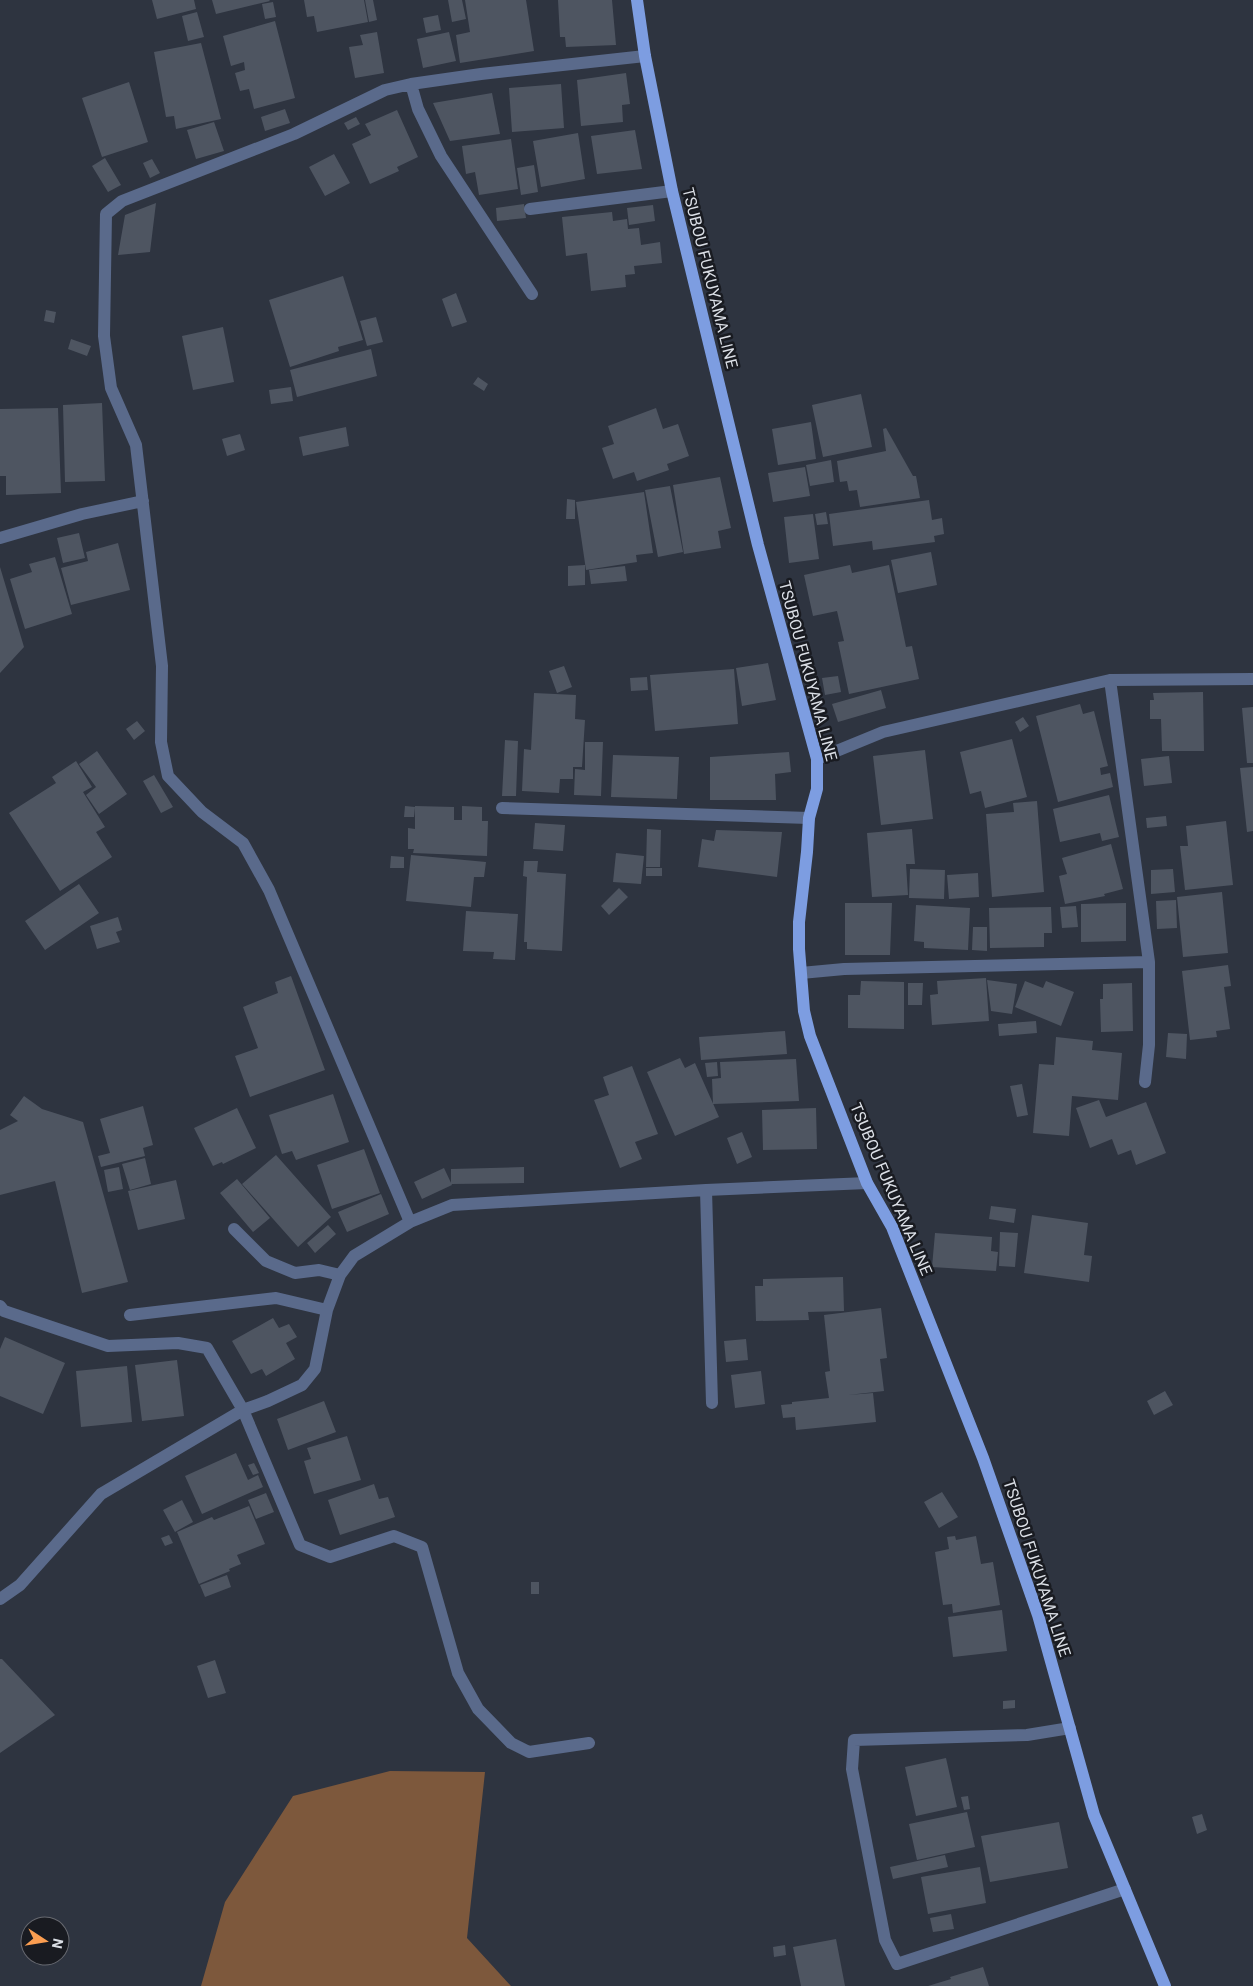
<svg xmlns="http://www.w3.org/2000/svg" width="1253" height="1986" font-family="Roboto,sans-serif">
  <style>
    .forest { fill: #7d583c }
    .building { fill: #4e5561 }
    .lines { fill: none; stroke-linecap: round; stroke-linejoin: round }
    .minor { stroke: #5a6a8b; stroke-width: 12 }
    .major { stroke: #7d9de1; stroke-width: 12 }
    .labels { text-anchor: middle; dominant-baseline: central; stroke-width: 5; stroke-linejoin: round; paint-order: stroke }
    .street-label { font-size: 16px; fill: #dbdfe6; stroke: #191b21 }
  </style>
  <rect width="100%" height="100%" fill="#2e3440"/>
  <!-- forest -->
  <path class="forest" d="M390,1771l95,1 -18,166 44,48h-310l24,-84 68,-106z"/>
  <!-- building -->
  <path class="building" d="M152,0h42l2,9 -39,10z
    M212,0h57l1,1 -54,13z
    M304,0h60l4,22 -51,10 -3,-16 -7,1z
    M365,0h8l4,20 -8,2z
    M448,0h14l4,19 -14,3z
    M465,0h61l8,51 -74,12 -4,-28 14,-3z
    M558,0h54l4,45 -50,2 -1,-10h-5z
    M273,2l3,15 -11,2 -3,-15z
    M197,12l7,25 -16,4 -6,-25z
    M438,15l3,15 -15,3 -3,-15z
    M275,21l20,77 -41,11 -5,-20 -9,2 -5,-18 10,-3 -1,-8 -13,4 -8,-30z
    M377,32l7,41 -29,5 -6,-31 14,-2 -3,-10z
    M449,32l7,29 -33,7 -6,-29z
    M201,43l20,76 -45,10 -2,-13 -8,1 -12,-65z
    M626,73l4,31 -8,1 1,17 -42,4 -4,-46z
    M129,82l19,60 -46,15 -20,-59z
    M561,84l3,44 -52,4 -3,-44z
    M492,93l8,41 -50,7 -17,-38z
    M285,109l5,14 -25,8 -4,-14z
    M397,110l21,47 -21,10 2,4 -29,13 -18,-40 19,-9 -6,-11z
    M356,117l4,7 -12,6 -4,-7z
    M214,122l10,29 -28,8 -9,-29z
    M635,130l7,39 -45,5 -6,-38z
    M578,133l7,46 -44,8 -8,-46z
    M511,139l7,50 -39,6 -4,-23 -9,2 -4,-28z
    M334,154l16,29 -25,13 -16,-29z
    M105,158l16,27 -13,7 -16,-26z
    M152,159l8,14 -10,5 -7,-15z
    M534,165l4,27 -17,3 -4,-27z
    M156,203l-6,49 -32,3 7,-40z
    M524,204l2,14 -29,3 -1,-13z
    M653,205l2,16 -26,4 -2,-17z
    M612,212l1,9 14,-2 1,10 11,-1 2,17 19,-3 2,21 -28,3 1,8 -10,1 1,12 -35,4 -4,-38 -21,3 -4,-39z
    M343,276l20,64 -25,7 1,4 -49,16 -21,-67z
    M456,293l11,29 -15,5 -10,-28z
    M46,310l10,2 -2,11 -10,-2z
    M376,317l7,25 -16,4 -7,-25z
    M223,327l11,55 -41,8 -11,-54z
    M71,339l20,7 -4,10 -19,-7z
    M371,349l6,27 -80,21 -7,-27z
    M478,377l10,7 -4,7 -11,-7z
    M291,387l2,14 -22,3 -2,-14z
    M861,394l11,53 -49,10 -11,-52z
    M102,403l3,78 -40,1 -2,-77z
    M58,408l3,85 -55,2v-19h-6v-67z
    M656,408l7,21 15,-5 11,32 -22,8 2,6 -32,11 -3,-9 -21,7 -11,-31 12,-4 -6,-18z
    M811,422l5,37 -38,6 -6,-36z
    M346,427l3,19 -46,10 -4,-19z
    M886,428l27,48h3l4,22 -60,9 -3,-17 -8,1 -2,-10 -7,1 -3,-21 49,-10 -3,-22z
    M240,434l5,16 -18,6 -5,-17z
    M831,460l3,22 -24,4 -4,-21z
    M805,467l5,29 -37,6 -5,-29z
    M720,477l11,51 -13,3 3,17 -37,6 -11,-69z
    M670,486l13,66 -25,5 -13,-67z
    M644,492l9,61 -17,2 1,7 -51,8 -10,-68z
    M567,499l8,1v19h-9z
    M929,500l3,20 10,-2 2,16 -10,2 1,6 -62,8 -1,-9 -39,5 -4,-32z
    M826,512l2,12 -11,1 -2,-11z
    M813,514l6,45 -30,4 -5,-46z
    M79,533l6,25 -22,5 -6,-25z
    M118,543l12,47 -59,15 -10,-37 27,-7 -2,-9z
    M931,552l6,33 -39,8 -7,-33z
    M55,557l17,57 -47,15 -15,-50 22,-7 -3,-8z
    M585,565v20l-17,1v-20z
    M850,565l2,8 37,-8 17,82 6,-1 7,33 -70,15 -11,-52 6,-1 -7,-30 -24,5 -9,-41z
    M625,566l2,15 -36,3 -2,-14z
    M0,567l24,80 -24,26z
    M768,663l8,37 -34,6 -6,-38z
    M564,666l8,21 -15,6 -8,-22z
    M734,669l4,55 -83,7 -5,-56z
    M838,676l3,16 -16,3 -3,-17z
    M647,677l1,13 -17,1 -1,-13z
    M881,690l5,18 -48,14 -6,-18z
    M1203,692l1,59h-42l-1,-32h-11v-19h4l-1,-7z
    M534,693l42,2 -1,24 10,1 -3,47h-9v12h-13l-1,14 -37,-2 2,-42 7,1z
    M1080,704l3,10 11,-3 14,55 -8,2 1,7 9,-2 3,14 -55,15 -22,-86z
    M1253,707v56h-6l-5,-55z
    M1023,717l6,9 -9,6 -5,-10z
    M137,721l8,10 -11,9 -8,-11z
    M1012,739l15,58 -42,11 -4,-17 -11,3 -10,-42z
    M505,740l13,1 -2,55h-14z
    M585,742h18l-2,54 -27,-1 1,-26 10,1z
    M925,750l8,69 -52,6 -8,-69z
    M97,751l30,43 -28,20 -13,-19 10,-8 -17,-23z
    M789,752l2,20 -16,2 1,26h-66v-43z
    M613,755l66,2 -2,42 -66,-2z
    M1169,756l3,27 -28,3 -3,-27z
    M76,761l16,26 -9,5 22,35 -9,5 16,25 -52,34 -51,-78 47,-30 -4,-6z
    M1253,767v64l-6,1 -7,-64z
    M154,775l19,32 -12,6 -18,-32z
    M1109,795l10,42 -17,4 -2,-8 -40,9 -7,-33z
    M1037,801l7,91 -52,5 -6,-83 28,-2 -1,-9z
    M405,806l10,1 -1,10h-10z
    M415,806l39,1v13h8v-14l20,1v14h6l-1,35 -74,-3 1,-4h-6v-21l7,1z
    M1166,816l1,10 -20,2 -1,-10z
    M1226,821l7,64 -48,5 -5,-44h8l-2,-20z
    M535,823l30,2 -2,26 -30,-2z
    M647,829l14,1 -1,37h-14z
    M912,829l3,35h-9l2,31 -36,2 -5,-64z
    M716,830l66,2 -5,45 -79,-10 4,-28 12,2z
    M1111,844l12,45 -19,5 1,2 -40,8 -6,-28 8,-2 -5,-16z
    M616,853l28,3 -3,28 -28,-2z
    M411,855l75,7 -2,15h-10l-3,30 -65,-6z
    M391,856l13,1v11h-14z
    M524,861h14l-1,11 29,2 -4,77 -35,-2v-7h-3l3,-65 -4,-1z
    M646,868h16v8h-16z
    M910,869l35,1 -1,29 -35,-1z
    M1173,869l2,23 -24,2v-24z
    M978,873l1,24 -30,2 -2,-24z
    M79,884l20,29 -54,37 -20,-29z
    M619,888l9,9 -19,18 -8,-9z
    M1222,892l6,61 -45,4 -6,-60z
    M1176,900l1,28 -20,1 -1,-28z
    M845,903h47l-2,52h-45z
    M1126,903v38l-45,1v-38z
    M916,905l54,3 -2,42 -44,-2v-6l-10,-1z
    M1076,906l2,21 -16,1 -2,-21z
    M1051,907l1,26h-8v14l-54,1 -1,-40z
    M466,911l52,3 -3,46 -22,-1 1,-7 -31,-1z
    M118,917l4,13 -6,2 4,10 -23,7 -7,-23z
    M973,927h14v24l-15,-1z
    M1228,965l3,21 -7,1 6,42 -14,2 1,6 -27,3 -8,-69z
    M291,976l34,94 -75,27 -15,-41 23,-8 -15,-41 35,-14 -3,-11z
    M986,978l3,43 -57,4 -2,-30 8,-1 -1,-13z
    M987,980l30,4 -5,30 -21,-3z
    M861,981l43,1v47l-56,-1v-33h12z
    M1025,981l18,7 3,-7 28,11 -13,34 -46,-19z
    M908,983h15l-1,22h-14z
    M1132,983l1,48 -32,1 -1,-33h3v-15z
    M1036,1021l1,12 -38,3 -1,-12z
    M785,1031l2,23 -86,6 -2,-23z
    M1168,1033l19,1 -1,25 -20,-2z
    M1056,1037l37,4 -1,9 30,3 -4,47 -46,-4 -3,40 -36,-3 6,-69 15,1z
    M680,1058l5,10 10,-5 24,54 -44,19 -28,-64z
    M796,1059l3,42 -86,3 -1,-25 9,-1 -1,-16z
    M717,1062l1,14 -11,1 -2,-14z
    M632,1066l26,68 -23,8 7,17 -22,9 -26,-68 15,-5 -6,-18z
    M1022,1084l6,31 -11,2 -7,-31z
    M333,1094l16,48 -53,18 -4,-9 -10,3 -13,-39z
    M24,1096l18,13 41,13 45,160 -46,11 -27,-112 -55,14v-65l18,-9 -8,-6z
    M1099,1100l7,17 40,-15 20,51 -30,12 -5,-15 -13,5 -6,-16 -22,9 -14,-40z
    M143,1106l10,39 -10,3 2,8 -44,11 -3,-11 12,-3 -10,-34z
    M237,1108l19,40 -33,16 -1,-2 -9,4 -19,-38z
    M816,1108l1,41 -54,1 -1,-40z
    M742,1132l10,25 -15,7 -10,-26z
    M364,1149l16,44 -48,16 -15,-44z
    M276,1155l55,62 -33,30 -56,-63z
    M145,1158l6,26 -21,6 -8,-26z
    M119,1167l4,22 -15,3 -4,-22z
    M524,1167v16l-73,1v-15z
    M444,1168l8,17 -30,14 -8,-17z
    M237,1179l33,39 -17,14 -33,-39z
    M176,1180l9,39 -47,11 -10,-39z
    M381,1194l8,20 -42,18 -9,-20z
    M991,1206l25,3 -2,14 -25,-4z
    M1032,1215l56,8 -4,32 8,1 -3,26 -65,-9z
    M328,1225l8,9 -21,19 -8,-10z
    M1000,1232l18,1 -3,34 -16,-1z
    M935,1233l57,4 -1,14 7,1 -2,19 -64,-4z
    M843,1277l1,34 -36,1 1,8 -53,1 -1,-35h8v-7z
    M881,1308l6,50 -7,1 4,32 -36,4 25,-2 3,29 -80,8 -1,-13 -12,1 -2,-13 11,-1v-2l37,-4 -4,-26 5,-1 -6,-56z
    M273,1318l6,10 10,-4 8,13 -11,6 9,16 -29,17 -4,-7 -11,5 -19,-33z
    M5,1337l60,26 -22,51 -43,-18v-47z
    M746,1339l2,21 -22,2 -2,-21z
    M177,1360l7,56 -42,5 -7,-56z
    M127,1366l5,56 -51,5 -5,-56z
    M761,1371l4,33 -30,4 -4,-33z
    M1165,1391l8,14 -19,10 -7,-14z
    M324,1401l12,31 -48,18 -11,-31z
    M347,1436l14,44 -47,14 -10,-33 7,-2 -4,-11z
    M236,1453l12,27 10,-5 5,12 -61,27 -17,-38z
    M254,1463l5,10 -6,2 -5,-10z
    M374,1484l5,15 9,-2 7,20 -55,18 -12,-35z
    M942,1492l16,25 -19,11 -15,-26z
    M266,1493l8,19 -18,7 -8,-19z
    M182,1500l11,22 -18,10 -12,-22z
    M249,1506l16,38 -28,11 4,9 -12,5 1,2 -31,13 -22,-52 35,-15 2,3z
    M169,1535l4,8 -8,3 -4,-8z
    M955,1536l1,4 20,-4 5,28 12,-2 7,43 -47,8 -1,-9 -9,1 -8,-53 14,-3 -2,-12z
    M227,1575l4,12 -26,10 -5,-12z
    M531,1582h8v12h-8z
    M1002,1610l5,41 -54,6 -5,-40z
    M0,1659h2l53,56 -55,38z
    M215,1660l11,33 -18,5 -11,-32z
    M1015,1700v8l-12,1v-8z
    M946,1758l11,49 -41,9 -11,-49z
    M968,1796l2,13 -6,1 -3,-13z
    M967,1812l8,35 -58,13 -8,-36z
    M1202,1814l5,16 -10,4 -5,-17z
    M1059,1822l9,46 -78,14 -9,-46z
    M945,1855l3,12 -55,12 -3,-12z
    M980,1867l6,36 -58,11 -7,-37z
    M951,1914l3,15 -21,3 -3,-14z
    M836,1939l9,47h-44l-8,-39z
    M785,1945l1,10 -12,2 -1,-10z
    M983,1967l6,19h-61l23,-7 -1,-2z"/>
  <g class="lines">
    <!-- minor -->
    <path class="minor" d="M411,84l7,25 23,47 91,138
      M530,209l142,-18
      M0,538l82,-24 61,-13
      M1110,680l39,282v83l-4,37
      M817,759l66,-27 227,-52 143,-1
      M502,808l307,10
      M801,973l43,-4 305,-7
      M706,1190l6,213
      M410,1222l-141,-332 -26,-47 -41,-31 -34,-36 -7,-34 1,-76 -26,-221 -25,-57 -7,-52 2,-122 16,-13 172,-67 91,-44 26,-6 70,-10 164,-18
      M234,1229l32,32 29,12 24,-3 21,5
      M0,1306l4,5 104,35 70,-3 29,5 36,62 57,135 30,12 64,-21 28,11 36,126 20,36 33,34 18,9 60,-9
      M130,1315l146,-17 51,12
      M0,1599l20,-14 81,-91 142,-84 25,-9 34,-16 13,-16 12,-59 13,-35 14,-19 56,-34 42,-17 254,-15 161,-7
      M1070,1728l-43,7 -173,5 -2,29 33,171 12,24 228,-75"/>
    <!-- major -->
    <path class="major" d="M637,0l8,56 27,135 86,354 59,214v30l-8,29 -2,34 -8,70v27l5,62 6,25 57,147 25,44 91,231 55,157 56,200 71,171"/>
  </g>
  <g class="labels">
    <!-- street labels -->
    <g class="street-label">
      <text transform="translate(710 278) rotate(76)">TSUBOU FUKUYAMA LINE</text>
      <text transform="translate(808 671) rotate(75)">TSUBOU FUKUYAMA LINE</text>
      <text transform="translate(891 1189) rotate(67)">TSUBOU FUKUYAMA LINE</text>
      <text transform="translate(1037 1568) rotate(72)">TSUBOU FUKUYAMA LINE</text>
    </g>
  </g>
  <!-- north arrow -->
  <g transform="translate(45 1941) rotate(102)"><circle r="24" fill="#191b21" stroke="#676970"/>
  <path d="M0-4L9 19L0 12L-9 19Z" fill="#fb9e51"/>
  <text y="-8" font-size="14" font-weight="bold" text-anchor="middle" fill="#dbdfe6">N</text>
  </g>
</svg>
